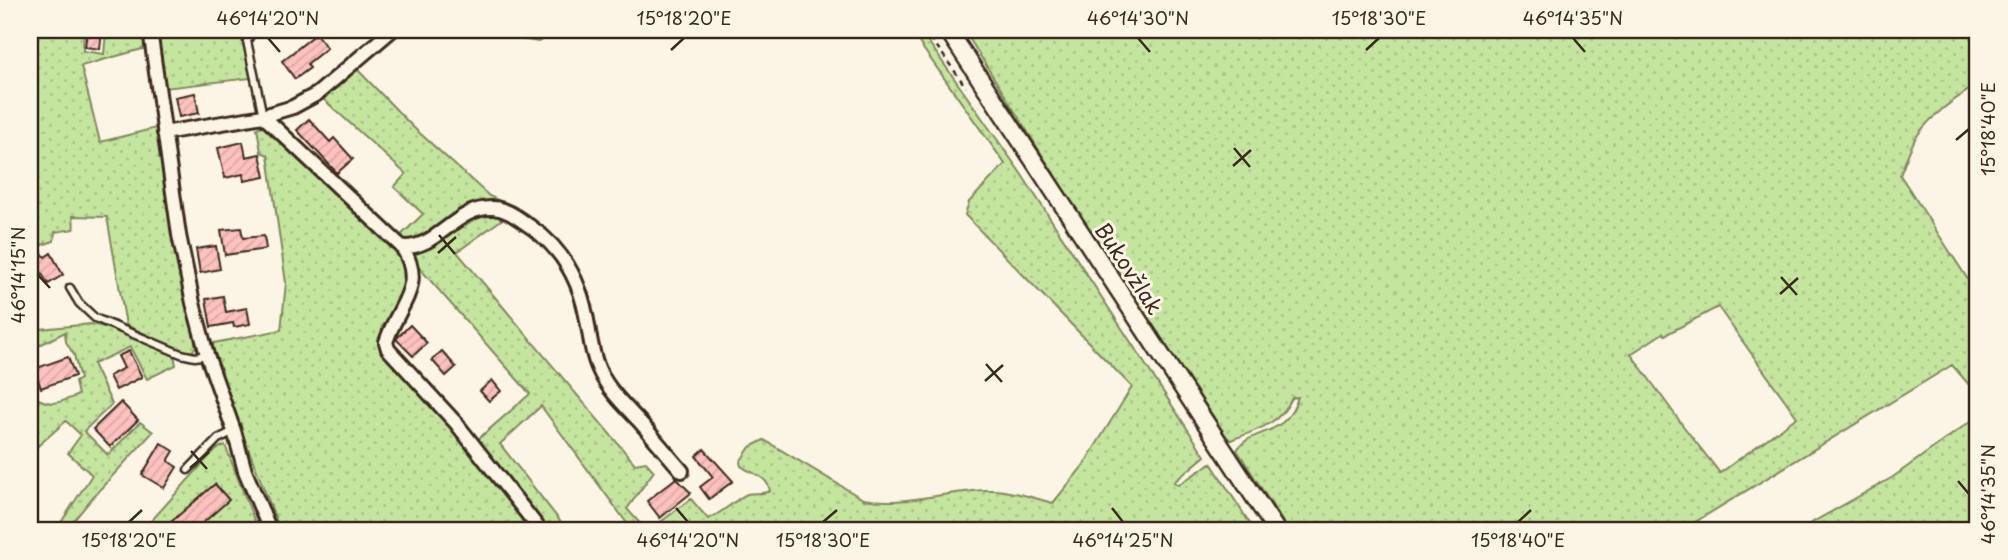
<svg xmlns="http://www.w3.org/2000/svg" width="2008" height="560" font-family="'Playpen Sans',sans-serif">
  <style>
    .grass { fill: url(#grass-dots); stroke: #80885e; stroke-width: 2; fill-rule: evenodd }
    .building { fill: url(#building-hatch); stroke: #3b2a1e; stroke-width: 2 }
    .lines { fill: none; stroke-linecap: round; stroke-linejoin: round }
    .lane-casing { stroke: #3b2a1e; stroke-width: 11 }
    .street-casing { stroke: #3b2a1e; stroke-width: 18 }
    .secondary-casing { stroke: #3b2a1e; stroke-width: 21 }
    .path { stroke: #3b2a1e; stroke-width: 2.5; stroke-dasharray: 5 5; stroke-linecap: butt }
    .lane { stroke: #fcf5e5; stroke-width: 6 }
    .street { stroke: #fcf5e5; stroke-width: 12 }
    .secondary { stroke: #fcf5e5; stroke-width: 16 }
    .ticks { fill: none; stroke: #3b2a1e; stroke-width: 2.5 }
    .labels { text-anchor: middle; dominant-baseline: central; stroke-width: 6; stroke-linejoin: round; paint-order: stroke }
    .street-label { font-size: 21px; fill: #3b2a1e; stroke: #fcf5e5 }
    .neatline { fill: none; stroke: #3b2a1e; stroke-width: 2.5 }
    .ticks-label { font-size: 18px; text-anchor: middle; fill: #3b2a1e }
  </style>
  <defs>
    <pattern id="grass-dots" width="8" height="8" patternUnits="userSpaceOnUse" patternTransform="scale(1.75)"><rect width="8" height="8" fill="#c4e59e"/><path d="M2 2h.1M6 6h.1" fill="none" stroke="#a9c588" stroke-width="1.8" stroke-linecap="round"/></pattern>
    <pattern id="building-hatch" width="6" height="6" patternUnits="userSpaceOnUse" patternTransform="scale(1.75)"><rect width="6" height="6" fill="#fec2be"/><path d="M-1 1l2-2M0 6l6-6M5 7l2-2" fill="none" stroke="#dba7a3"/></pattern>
  </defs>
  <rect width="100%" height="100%" fill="#fcf5e5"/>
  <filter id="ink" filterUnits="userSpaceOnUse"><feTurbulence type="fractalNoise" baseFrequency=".0143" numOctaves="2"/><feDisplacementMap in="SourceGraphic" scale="14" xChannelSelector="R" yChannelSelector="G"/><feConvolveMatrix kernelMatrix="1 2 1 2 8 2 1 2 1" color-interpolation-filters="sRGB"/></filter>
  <g filter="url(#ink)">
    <!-- grass -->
    <path class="grass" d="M30,30l54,2 -1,19 21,3 2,-23 37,-1 3,18 -65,18 19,76 60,-15 14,110 22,109 -4,6h-8l-58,-27 -19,-108 -34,-1 1,13 -19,3 -1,9 -12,4 -6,-8 -6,4z
      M158,30h83l10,48 -86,10z
      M468,30h54l8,5 13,-5h17l-22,12z
      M910,30h10l100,142 185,284 -31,26 4,3 33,-22 43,67h-604l41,-31 17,20c13,-5 31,-22 39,-25 8,-2 15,1 23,-3 -3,-16 -17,-16 -29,-25l-1,-4 10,-15 14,-7 99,59c45,8 87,-10 131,-9 20,1 40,8 59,13l30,-37 49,-79 -167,-172 4,-13 36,-38z
      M964,30h1014v54c-23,15 -48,31 -63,55 -6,11 -10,24 -15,36l78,120v100l-26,-30 -270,165h-394l-51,-80c14,-23 49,-11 61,-53l-6,1c-12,26 -35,32 -61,42l-4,-3 -150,-226zM1718,307l79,110 -77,56 -36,-46 -53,-73 32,-21 2,2z
      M355,67l58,60 76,69 9,4 -3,5 -74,38h-15l-8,-5 25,-24 -29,-27 12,-13 -85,-77z
      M264,125l133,122 12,31 -27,65 154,187h-256l-51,-131 -17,-51 2,-5 67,-13 5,-47 -18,-128 -7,-3 -4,-24z
      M480,212l28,3 -51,37 178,212 11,-2 8,9 -27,38 19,21h-14l-91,-124 -41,38 67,86h-23l-68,-89 54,-47 -115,-131 -3,-11 20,-9z
      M91,324c30,6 56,18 83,31l2,10 -29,14 -17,-32 -37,17 19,40 -28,27 24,24 32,-33 13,10 -60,65 -27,33h-10l36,-55 -24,-22 13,-18 -15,-14 -36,32v-58c22,12 26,9 48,0l-3,-13 5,-3 -6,-24 -8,-13 -1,-10 -35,18v-20z
      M1978,416v114h-179l94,-53z
      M225,445l33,85h-115l73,-81z"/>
    <!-- building -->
    <path class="building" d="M87,30h15l-2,19 -15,-2z
      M316,34l11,14 -20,16 3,4 -15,11 -13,-18z
      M195,93l4,20 -20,4 -4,-20z
      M309,119l21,23 4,-4 19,21 -16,14 -40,-43z
      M243,142l3,15 14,-3 5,23 -21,4 -1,-7 -18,4 -7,-30z
      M241,228l2,10 21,-2 2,13 -41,6 -4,-25z
      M30,237l15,20 6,-4 12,22 -15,9 -18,-31z
      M216,246l4,23 -20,4 -4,-24z
      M223,296l3,16 21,-4 3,16 -16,3 -1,-4 -22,4 -5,-28z
      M410,325l17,18 -14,13 -17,-17z
      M129,351l13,26 -26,13 -7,-14 15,-8 -6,-12z
      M442,351l14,16 -10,9 -14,-16z
      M68,357l7,19 -34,12 -7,-19z
      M492,380l9,11 -12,10 -9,-10z
      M121,402l17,18 -28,27 -17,-18z
      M161,443l13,8 -6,10 9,6 -13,21 -22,-13z
      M704,449l29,32 -24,18 -9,-12 13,-10 -17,-21z
      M676,478l15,15 -31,25 -13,-17z
      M215,484l14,16 -34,30h-15l-8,-9z"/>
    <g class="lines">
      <defs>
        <path id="lane" d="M253,30l-6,11 16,75
          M70,288l9,15 16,15 86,36 14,3 12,-2
          M188,470l30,-31 16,-8"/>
        <path id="street" d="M150,30l29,205 14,68 14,52 27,76 11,40 25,59
          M263,116l139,131c23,36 0,54 -13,87l-3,8 2,7 68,74 84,107
          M164,133l99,-17 30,-9 24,-13 75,-64
          M402,247c36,2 54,-41 91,-39 15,1 26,11 38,19 30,21 48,52 55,88 4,19 5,39 14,57 9,19 26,35 40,50 14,16 28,33 42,49"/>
        <path id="secondary" d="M948,30l328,500"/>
      </defs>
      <!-- lane casing -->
      <use href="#lane" class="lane-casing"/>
      <!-- street casing -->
      <use href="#street" class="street-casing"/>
      <!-- secondary casing -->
      <use href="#secondary" class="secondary-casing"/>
      <!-- path -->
      <path class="path" d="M925,30l41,57"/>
      <!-- lane -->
      <use href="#lane" class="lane"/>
      <!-- street -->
      <use href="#street" class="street"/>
      <!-- secondary -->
      <use href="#secondary" class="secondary"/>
    </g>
  </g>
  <!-- ticks -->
  <path class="ticks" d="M268,38l12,14M1138,38l12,14M1573,38l12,14M671,50l13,-12M1366,50l13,-12M1956,140l13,-11M1234,148l16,19M1233,166l18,-16M439,235l16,19M438,253l18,-16M38,275l12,13M1781,277l16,18M1780,294l18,-16M986,364l16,18M985,381l18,-16M191,451l16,18M190,468l19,-16M1958,481l11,13M676,508l12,14M1112,508l11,14M129,522l13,-12M823,522l14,-12M1518,522l13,-12"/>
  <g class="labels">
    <!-- street labels -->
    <g class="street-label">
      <text transform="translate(1130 268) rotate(57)">Bukovžlak</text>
    </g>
  </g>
  <!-- margin -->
  <rect width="2008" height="560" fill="none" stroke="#fcf5e5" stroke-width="77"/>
  <rect x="38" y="38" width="1931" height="484" class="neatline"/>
  <g class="ticks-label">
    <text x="268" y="25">46°14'20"N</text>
    <text x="684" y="25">15°18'20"E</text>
    <text x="1138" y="25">46°14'30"N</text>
    <text x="1379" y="25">15°18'30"E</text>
    <text x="1573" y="25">46°14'35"N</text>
    <text transform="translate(1989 129) rotate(-90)" y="6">15°18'40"E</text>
    <text transform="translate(19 275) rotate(-90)" y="6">46°14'15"N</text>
    <text transform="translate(1989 494) rotate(-90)" y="6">46°14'35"N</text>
    <text x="129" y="547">15°18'20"E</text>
    <text x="688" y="547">46°14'20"N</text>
    <text x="823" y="547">15°18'30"E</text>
    <text x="1123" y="547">46°14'25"N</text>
    <text x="1518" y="547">15°18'40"E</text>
  </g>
</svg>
